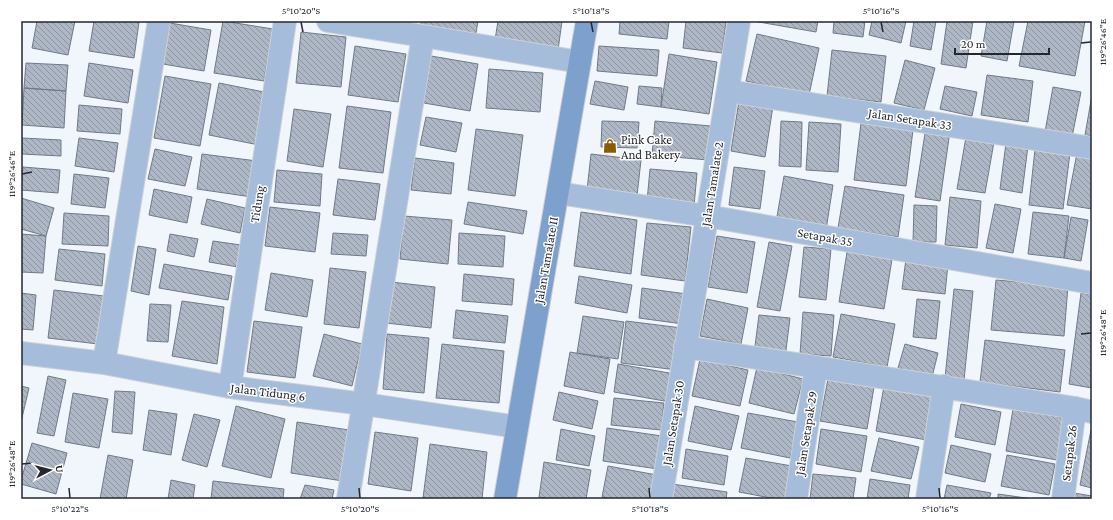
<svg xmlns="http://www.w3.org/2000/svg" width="1113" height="520" font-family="'Crimson Pro',serif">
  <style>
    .building { fill: url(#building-back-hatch); stroke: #707a87 }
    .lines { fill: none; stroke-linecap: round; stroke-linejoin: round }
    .street-casing { stroke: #ccd1d7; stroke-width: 24 }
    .secondary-casing { stroke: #ccd1d7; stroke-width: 24 }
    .street { stroke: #a5bcdb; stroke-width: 22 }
    .secondary { stroke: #7ea0cd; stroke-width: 22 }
    .ticks { fill: none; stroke: #24282e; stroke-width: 1.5 }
    .labels { text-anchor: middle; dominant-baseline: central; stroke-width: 3; stroke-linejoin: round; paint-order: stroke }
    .street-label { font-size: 13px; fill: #24282e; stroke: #fff }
    .poi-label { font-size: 13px; fill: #24282e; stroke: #fff; text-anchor: start }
    .neatline { fill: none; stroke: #24282e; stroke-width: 1.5 }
    .ticks-label { font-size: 10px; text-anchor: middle; fill: #24282e }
  </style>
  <defs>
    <pattern id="building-back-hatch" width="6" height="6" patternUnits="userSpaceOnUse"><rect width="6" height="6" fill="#adb7c6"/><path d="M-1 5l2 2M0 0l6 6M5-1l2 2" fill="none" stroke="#8d95a1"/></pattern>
  </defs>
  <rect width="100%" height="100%" fill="#f1f6fc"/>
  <!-- building -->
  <path class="building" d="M37,21h38l-7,34 -36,-7z
    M94,21h37l8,1 -5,36 -45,-7z
    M223,21l50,8 -9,52 -50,-8z
    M421,21h57l-2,12 -55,-6z
    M498,21h64l-4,29 -63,-10z
    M620,21h49l-2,18 -48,-5z
    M686,21l40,1 -4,31 -39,-5z
    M753,21h65l-2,11z
    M834,21h31l-2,16 -30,-4z
    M872,21h34l-5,22 -32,-8z
    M914,21h22l-5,29 -21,-4z
    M947,21h26l-7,47 -25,-4z
    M987,21h27l-7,40 -26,-5z
    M1028,21h57l-10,55 -56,-10z
    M170,23l41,7 -7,41 -41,-7z
    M301,32l45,5 -5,50 -45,-4z
    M757,34l62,14 -10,47 -63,-14z
    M355,46l51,8 -8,48 -50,-7z
    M599,46l60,4 -2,26 -60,-5z
    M832,50l54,6 -5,46 -54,-6z
    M669,54l48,8 -8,52 -48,-7z
    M431,56l47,8 -8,47 -46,-8z
    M905,60l30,8 -11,42 -30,-7z
    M26,63l42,2 -2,26 -42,-3z
    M89,63l44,7 -5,33 -44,-7z
    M489,69l54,4 -3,39 -54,-4z
    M987,75l46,6 -5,41 -47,-7z
    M165,76l46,8 -11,62 -46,-8z
    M595,81l33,6 -4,23 -34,-6z
    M219,83l50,10 -10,52 -50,-10z
    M639,86l23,2 -1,19 -24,-3z
    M945,86l32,6 -5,24 -32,-7z
    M1053,87l28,5 -9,45 -27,-5z
    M24,88l42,3 -2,37 -42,-3z
    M1092,95v41l-7,-1z
    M739,101l34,5 -8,51 -34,-6z
    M79,105l43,4 -2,25 -43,-3z
    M347,106l44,6 -8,61 -44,-5z
    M294,109l37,5 -8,53 -36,-6z
    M426,117l36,6 -6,29 -36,-7z
    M602,121l37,1 -2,26 -36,-1z
    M655,121l56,5 -3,34 -56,-5z
    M781,121l21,1 -1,45 -22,-1z
    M809,122l32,2 -3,48 -32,-2z
    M861,123l52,7 -7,56 -52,-6z
    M926,127l24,4 -10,70 -25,-4z
    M476,129l47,6 -8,61 -47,-6z
    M966,137l28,5 -9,51 -28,-4z
    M22,138l39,2v16l-39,-2z
    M79,138l39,5 -4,29 -39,-6z
    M1006,143l22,3 -6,47 -22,-4z
    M155,149l37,8 -7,29 -37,-7z
    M1035,149l35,4 -7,56 -34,-4z
    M1077,153l15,3v53l-25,-4z
    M202,154l55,7 -5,36 -55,-8z
    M591,154l50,6 -4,36 -50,-6z
    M415,158l39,5 -3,31 -40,-4z
    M23,167l37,3 -2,23 -37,-3z
    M734,167l31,4 -5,38 -31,-4z
    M650,169l47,4 -3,33 -47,-5z
    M277,170l45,4 -2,32 -46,-4z
    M74,174l35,4 -4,30 -34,-4z
    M784,176l49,9 -7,45 -50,-8z
    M338,179l42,5 -5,36 -42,-5z
    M845,186l59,9 -6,42 -60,-9z
    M154,189l38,8 -5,26 -38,-8z
    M950,197l31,4 -4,47 -32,-3z
    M21,198l33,10 -8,28 -25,-7z
    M207,199l38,9 -5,25 -39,-9z
    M468,202l59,9 -4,23 -59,-10z
    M995,204l26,5 -8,44 -27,-5z
    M914,205l23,1 -1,36h-23z
    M270,207l50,6 -5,39 -50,-6z
    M581,212l56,8 -6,54 -57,-8z
    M1033,212l36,4 -5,42 -36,-4z
    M64,213l45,3 -1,30 -46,-2z
    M404,216l48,4 -4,44 -48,-5z
    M1071,217l17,3 -7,41 -17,-3z
    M647,223l44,4 -6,54 -44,-6z
    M333,233l35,2 -2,21 -35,-2z
    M459,233l46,3 -2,31 -45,-3z
    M21,234l25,2 -3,37 -22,-1z
    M170,234l28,5 -4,18 -27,-6z
    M717,236l38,6 -8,51 -39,-6z
    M213,241l28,4 -3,22 -29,-5z
    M769,242l23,4 -12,65 -23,-4z
    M138,246l18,3 -7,46 -18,-4z
    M848,246l45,7 -9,56 -45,-7z
    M804,247l27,2 -5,51 -27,-3z
    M59,249l46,5 -3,32 -47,-6z
    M906,259l42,5 -3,30 -43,-5z
    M164,264l68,12 -4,24 -69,-12z
    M330,268l36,4 -7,56 -35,-4z
    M271,273l42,7 -6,37 -42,-7z
    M464,274l50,5 -2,26 -50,-4z
    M579,276l53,9 -5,28 -52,-10z
    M996,280l72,6 -4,50 -73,-6z
    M391,282l44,5 -4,41 -45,-5z
    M642,288l45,6 -4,30 -44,-6z
    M954,289l19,2 -9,89 -19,-2z
    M54,290l50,6 -6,48 -50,-6z
    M21,293l15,2 -3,35 -12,-1z
    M1081,293l11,2v93l-23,-4z
    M707,299l41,9 -7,36 -41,-8z
    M917,299l23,2 -4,38 -23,-2z
    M182,301l42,6 -7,57 -45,-8z
    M150,304l21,1 -3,37 -21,-1z
    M456,310l52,6 -3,27 -52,-5z
    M803,312l31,3 -3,41 -31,-2z
    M841,314l54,10 -8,43 -54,-10z
    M759,315l31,3 -5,40 -31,-4z
    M583,316l41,6 -6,37 -41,-6z
    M254,321l48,6 -7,51 -48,-6z
    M626,321l56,7 -5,42 -56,-7z
    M324,334l38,10 -10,42 -39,-10z
    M387,334l42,4 -5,55 -41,-4z
    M985,340l80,10 -5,42 -80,-10z
    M442,344l62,7 -5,52 -63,-5z
    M905,344l33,9 -6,24 -34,-9z
    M570,352l40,7 -6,35 -40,-8z
    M700,359l48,11 -8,36 -48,-10z
    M618,364l57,10 -5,28 -56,-10z
    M757,367l46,12 -9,35 -45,-11z
    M48,376l18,4 -12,56 -17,-3z
    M828,379l46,8 -7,42 -47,-8z
    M21,386l8,2 -8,34z
    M884,386l51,9 -8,45 -51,-9z
    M115,391l20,1 -3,42 -20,-2z
    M559,392l39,9 -6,28 -39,-9z
    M73,393l35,6 -9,49 -34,-6z
    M614,398l50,5 -3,27 -50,-5z
    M961,404l40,8 -6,33 -40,-8z
    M236,406l49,13 -14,59 -49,-12z
    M695,406l44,10 -8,34 -43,-9z
    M1013,409l51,9 -7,42 -51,-9z
    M149,410l28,4 -6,41 -28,-5z
    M748,413l50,9 -8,36 -49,-10z
    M194,414l26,6 -13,47 -25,-7z
    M297,422l52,8 -6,51 -52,-8z
    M607,428l55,8 -4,33 -55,-8z
    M561,429l34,7 -6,30 -33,-6z
    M821,429l46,7 -6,36 -45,-8z
    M1091,430h1v58l-12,-3z
    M375,432l43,6 -7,53 -43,-7z
    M879,438l40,9 -8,32 -40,-8z
    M32,443l35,10 -11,41 -35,-10v-4z
    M430,444l57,8 -5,47h-51l-8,-1z
    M951,445l40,9 -6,28 -40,-9z
    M686,449l42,7 -4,29 -42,-7z
    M108,455l25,5 -7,39h-26z
    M1007,455l48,9 -6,31 -48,-9z
    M746,458l46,8 -5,33h-11l-37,-7z
    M544,462l47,8 -5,29h-35l-12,-2z
    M608,466l49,9 -4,24h-40l-11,-2z
    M813,474l43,4 -3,21h-43z
    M870,479l40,6 -2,14h-41z
    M171,480l24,5 -2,14h-25z
    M213,481l71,8 -1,10h-72z
    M672,484l55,8 -1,7h-56z
    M305,485l29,5 -2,9h-32z
    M947,485l44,8 -2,6h-45z
    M1074,493l18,3v3h-19z
    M998,494l35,5h-35z"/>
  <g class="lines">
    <defs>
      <path id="street" d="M328,21l95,15
        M728,91l364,57
        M558,193l149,23 385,67
        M685,347l131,20 259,41 17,4
        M21,353l83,10 126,24 134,17 153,23
        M104,363l55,-342
        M230,387l55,-366
        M348,499l75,-463 157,26
        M661,499l78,-478
        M796,499l20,-132
        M927,499l17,-113
        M1063,499l12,-91"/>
      <path id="secondary" d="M505,499l82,-478"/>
    </defs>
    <!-- street casing -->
    <use href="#street" class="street-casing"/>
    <!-- secondary casing -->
    <use href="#secondary" class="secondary-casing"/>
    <!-- street -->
    <use href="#street" class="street"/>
    <!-- secondary -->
    <use href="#secondary" class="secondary"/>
  </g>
  <!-- ticks -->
  <path class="ticks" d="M301,22l2,10M591,22l2,10M881,22l2,10M1081,43l10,-1M22,174l10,-2M1081,334l10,-1M22,464l10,-1M69,488l1,10M359,488l1,10M649,488l1,10M939,488l1,10"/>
  <!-- icons -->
  <defs>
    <symbol id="shop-bare" viewBox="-9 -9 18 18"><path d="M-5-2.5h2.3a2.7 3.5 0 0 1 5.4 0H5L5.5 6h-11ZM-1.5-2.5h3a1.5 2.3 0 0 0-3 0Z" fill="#895c00" stroke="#fff" stroke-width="2.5" paint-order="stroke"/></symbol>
  </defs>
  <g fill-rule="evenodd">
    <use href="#shop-bare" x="600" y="136" width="20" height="20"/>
  </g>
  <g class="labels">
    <!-- street labels -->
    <g class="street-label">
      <text transform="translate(910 119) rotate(9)">Jalan Setapak 33</text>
      <text transform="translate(712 184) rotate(-81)">Jalan Tamalate 2</text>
      <text transform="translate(257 204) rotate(-81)">Tidung</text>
      <text transform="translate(825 237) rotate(10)">Setapak 35</text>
      <text transform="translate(546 260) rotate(-80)">Jalan Tamalate II</text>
      <text transform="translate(268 392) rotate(7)">Jalan Tidung 6</text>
      <text transform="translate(673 423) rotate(-81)">Jalan Setapak 30</text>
      <text transform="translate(806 433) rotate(-81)">Jalan Setapak 29</text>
      <text transform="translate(1069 453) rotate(-83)">Setapak 26</text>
    </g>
    <!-- poi labels -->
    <g class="poi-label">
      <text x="621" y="139">Pink Cake<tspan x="621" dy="15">And Bakery</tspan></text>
    </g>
  </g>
  <!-- border -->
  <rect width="1113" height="520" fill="none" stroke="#ffffff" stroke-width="44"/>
  <!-- north arrow -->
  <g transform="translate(50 470) rotate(83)" stroke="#ffffff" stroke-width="3" paint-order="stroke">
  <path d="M0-3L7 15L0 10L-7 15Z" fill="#24282e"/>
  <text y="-6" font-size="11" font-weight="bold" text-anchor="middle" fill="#24282e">U</text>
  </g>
  <!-- scale -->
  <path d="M955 48v6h94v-6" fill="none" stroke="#24282e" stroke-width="2"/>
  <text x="961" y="48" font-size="12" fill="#24282e" stroke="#ffffff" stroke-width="3" paint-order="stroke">20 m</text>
  <rect x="22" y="22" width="1069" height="476" class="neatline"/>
  <g class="ticks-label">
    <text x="301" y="14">5°10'20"S</text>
    <text x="591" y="14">5°10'18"S</text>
    <text x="881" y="14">5°10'16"S</text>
    <text transform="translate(1102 42) rotate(-90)" y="4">119°26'46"E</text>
    <text transform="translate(11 174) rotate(-90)" y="4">119°26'46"E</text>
    <text transform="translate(1102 333) rotate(-90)" y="4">119°26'48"E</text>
    <text transform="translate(11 464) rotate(-90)" y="4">119°26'48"E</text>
    <text x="70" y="512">5°10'22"S</text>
    <text x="360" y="512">5°10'20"S</text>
    <text x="650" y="512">5°10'18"S</text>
    <text x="940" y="512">5°10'16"S</text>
  </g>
</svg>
